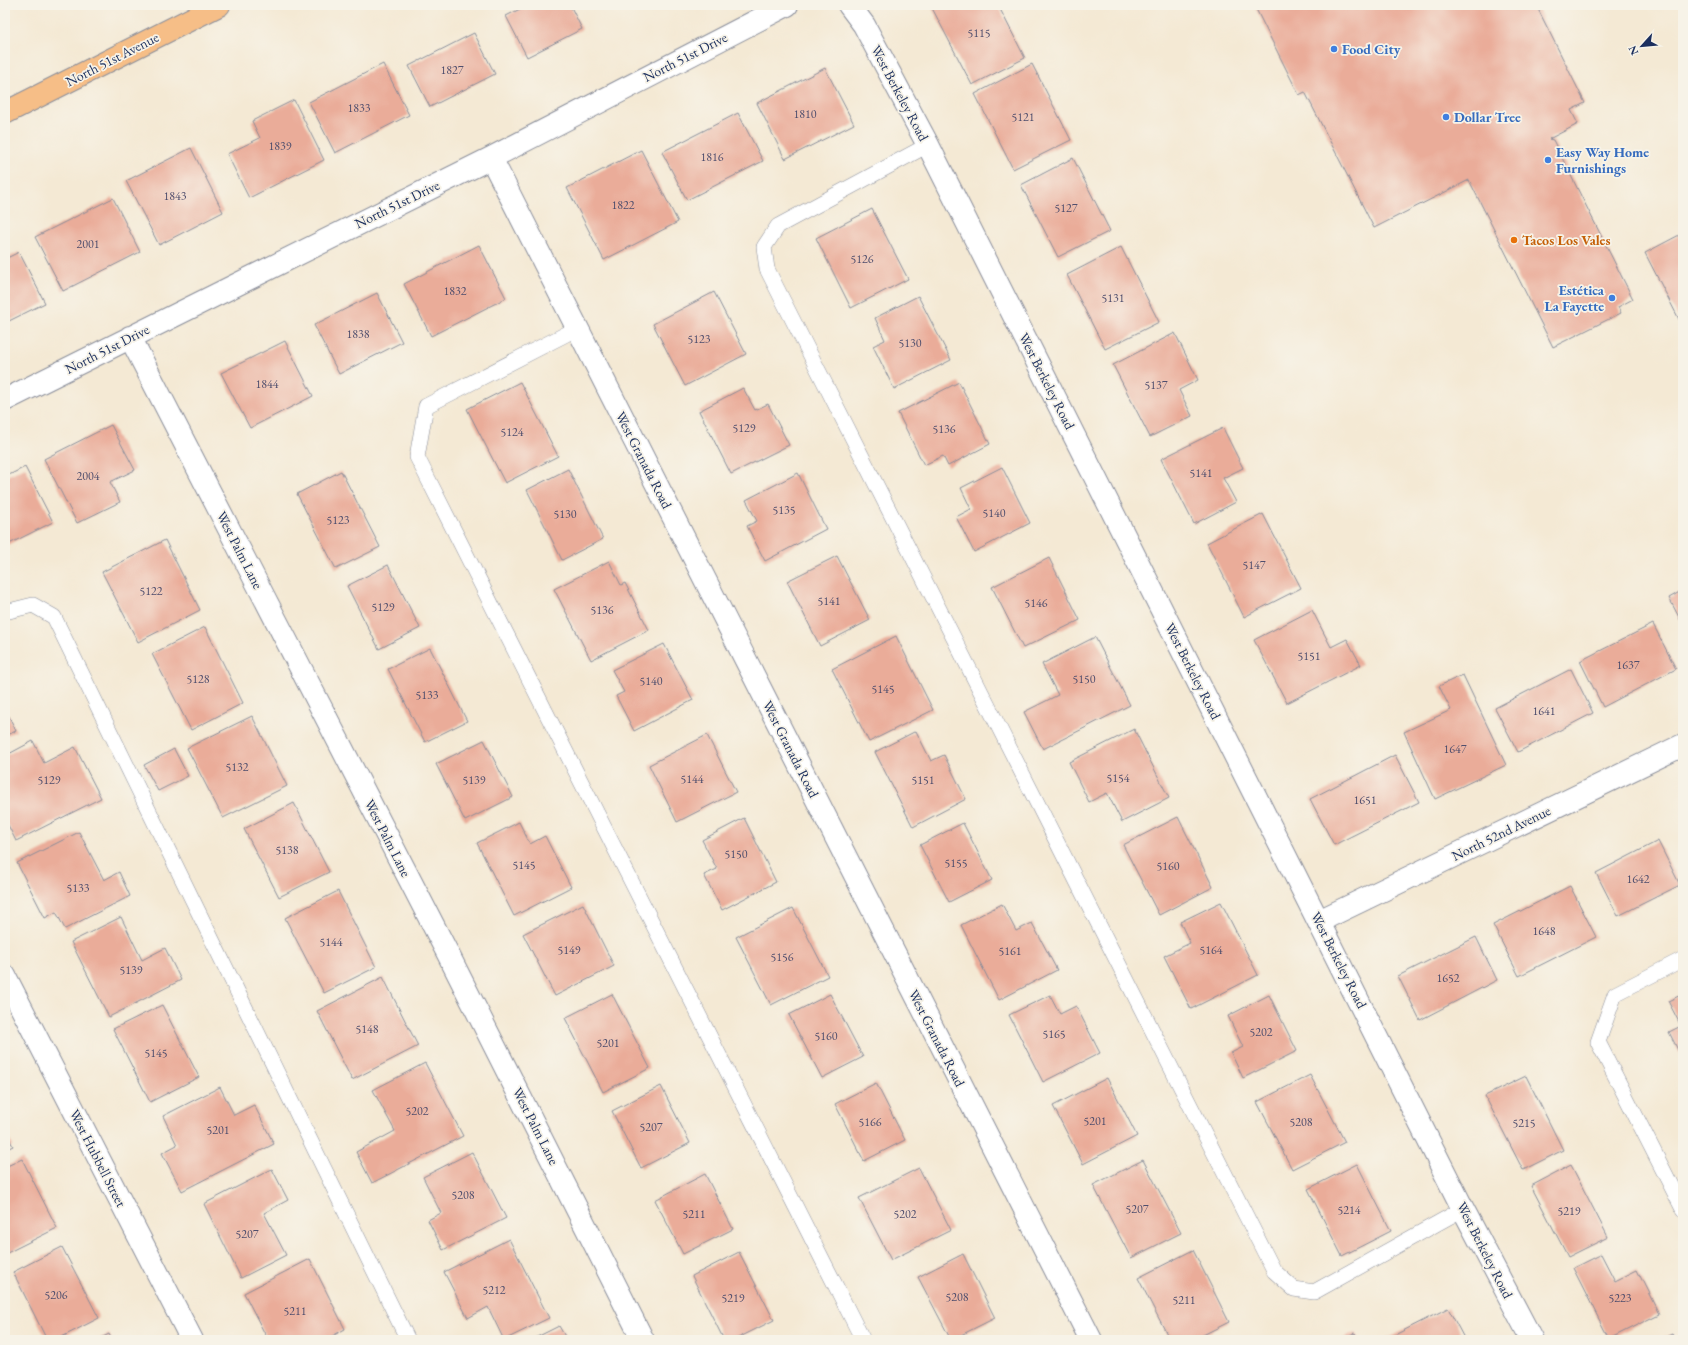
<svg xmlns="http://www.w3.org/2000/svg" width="1688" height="1345" font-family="'EB Garamond',serif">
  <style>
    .building { fill: #eaac99 }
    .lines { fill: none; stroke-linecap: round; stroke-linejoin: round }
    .lane-casing { stroke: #888c99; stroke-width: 16 }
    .street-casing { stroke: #888c99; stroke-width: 24 }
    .primary-casing { stroke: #888c99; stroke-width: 24 }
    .lane { stroke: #fff; stroke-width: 15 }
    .street { stroke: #fff; stroke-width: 22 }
    .primary { stroke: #f6be87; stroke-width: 22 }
    .shop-dot { fill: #3f7fe0; stroke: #f7f3e8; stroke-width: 1.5 }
    .food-dot { fill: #e8710a; stroke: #f7f3e8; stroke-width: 1.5 }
    .labels { text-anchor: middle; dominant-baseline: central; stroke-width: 3.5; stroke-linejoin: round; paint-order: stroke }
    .number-label { font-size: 12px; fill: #4f4e6d }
    .shop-label { font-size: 14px; font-weight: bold; fill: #366cbe; stroke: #f7f3e8; text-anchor: start }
    .street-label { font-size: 14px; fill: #1b2f5e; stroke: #f7f3e8 }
    .food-label { font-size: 14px; font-weight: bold; fill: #c56008; stroke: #f7f3e8; text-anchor: start }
  </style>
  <rect width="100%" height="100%" fill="#f7f3e8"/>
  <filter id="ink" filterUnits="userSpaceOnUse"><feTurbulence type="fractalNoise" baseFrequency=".025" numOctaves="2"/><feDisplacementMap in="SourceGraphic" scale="8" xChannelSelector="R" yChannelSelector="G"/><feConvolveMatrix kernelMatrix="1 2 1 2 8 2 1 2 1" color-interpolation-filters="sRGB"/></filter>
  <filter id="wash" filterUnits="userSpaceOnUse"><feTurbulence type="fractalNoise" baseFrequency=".012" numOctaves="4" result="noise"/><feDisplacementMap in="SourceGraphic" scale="16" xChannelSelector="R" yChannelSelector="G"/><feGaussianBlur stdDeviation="0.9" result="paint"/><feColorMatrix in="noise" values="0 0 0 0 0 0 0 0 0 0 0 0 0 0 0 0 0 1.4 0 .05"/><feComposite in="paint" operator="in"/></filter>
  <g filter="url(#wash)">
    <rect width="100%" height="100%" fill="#f4e9d4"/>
    <g id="blocks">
      <!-- building -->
      <path class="building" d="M528,5h42l12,24 -55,28 -21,-41z
        M615,5h13l-11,5z
        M938,5h60l27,53 -53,27 -40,-77z
        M1254,5h282l49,98 -14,7 7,14 -29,15 4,1 80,159 -15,8 3,6 -68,34 -84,-167 -95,48 -69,-136 -6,3z
        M474,33l21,41 -65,33 -21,-41z
        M383,64l26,51 -74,38 -26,-51z
        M1032,64l39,76 -58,29 -38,-75z
        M825,68l29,56 -69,35 -28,-56z
        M294,100l30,60 -75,38 -22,-44 33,-16 -8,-17z
        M738,113l25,48 -76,39 -25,-48z
        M191,148l32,64 -64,33 -33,-64z
        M641,150l37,72 -74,38 -37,-72z
        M1073,158l37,73 -52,26 -37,-72z
        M113,198l27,54 -77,39 -28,-54z
        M872,209l36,70 -57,29 -35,-70z
        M1683,233v94l-38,-74z
        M479,245l27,53 -75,38 -27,-52z
        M1121,247l38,75 -54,27 -38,-74z
        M19,252l26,51 -40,20v-64z
        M714,292l32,62 -61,32 -32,-62z
        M377,293l25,49 -63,32 -25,-49z
        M918,296l33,64 -57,29 -21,-43 12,-6 -10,-22z
        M1175,333l23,47 -19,10 13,26 -42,21 -37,-72z
        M285,341l28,55 -63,32 -29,-55z
        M520,382l38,74 -53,27 -38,-74z
        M959,382l31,62 -42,22 -5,-10 -19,9 -26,-52z
        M743,388l12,22 13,-6 21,41 -58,29 -32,-63z
        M111,425l24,45 -25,12 10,20 -43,21 -33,-64z
        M1223,428l20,40 -20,10 13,24 -42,22 -33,-65z
        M25,467l28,55 -48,24v-69z
        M1002,467l28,56 -56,29 -18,-35 15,-8 -10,-21z
        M568,469l35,70 -41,21 -35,-70z
        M341,471l39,76 -44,22 -39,-75z
        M798,473l28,56 -61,32 -18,-35 10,-5 -11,-21z
        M1263,514l38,74 -57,29 -37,-74z
        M165,540l35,70 -62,32 -36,-70z
        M837,556l33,64 -50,26 -33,-65z
        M1049,558l31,62 -57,28 -31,-61z
        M609,561l12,24 4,-2 24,47 -58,30 -37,-71z
        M388,565l32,63 -41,21 -32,-63z
        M1683,590v35l-14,-27z
        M1312,610l19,37 16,-8 14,26 -74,38 -33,-63z
        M1653,624l23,45 -73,38 -23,-46z
        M205,627l38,76 -52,27 -39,-76z
        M896,636l37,74 -64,32 -37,-73z
        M1095,637l35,68 -87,44 -19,-37 34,-17 -16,-31z
        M664,644l29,56 -59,31 -18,-35 8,-4 -12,-22z
        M430,648l37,73 -42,21 -37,-73z
        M1571,669l22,44 -75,39 -23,-44z
        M1463,675l43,90 -71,34 -31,-67 47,-22 -12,-24z
        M5,708l11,23 -11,5z
        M252,716l35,70 -64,32 -36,-70z
        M1134,729l35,69 -47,24 -15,-29 -18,9 -20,-40z
        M916,731l15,30 13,-6 22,44 -53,28 -38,-75z
        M707,735l29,57 -59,30 -28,-57z
        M484,740l29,57 -48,24 -29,-57z
        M33,741l11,22 31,-16 26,51 -85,43 -11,-22v-63z
        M174,749l14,27 -30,15 -14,-26z
        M1395,755l24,47 -85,43 -24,-46z
        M294,803l35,69 -50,25 -35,-68z
        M1178,817l35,70 -54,28 -36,-70z
        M744,818l32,64 -54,28 -18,-35 13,-6 -15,-29z
        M519,822l11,22 15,-8 26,51 -57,29 -37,-73z
        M963,823l29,57 -43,22 -29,-57z
        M79,832l25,48 15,-8 11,24 -65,33 -9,-17 -11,6 -28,-55z
        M1658,841l22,44 -62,31 -22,-43z
        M1570,886l26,51 -77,39 -26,-51z
        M338,891l38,76 -52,26 -39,-75z
        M1221,902l37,73 -67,34 -27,-53 26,-13 -10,-21z
        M583,904l31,62 -59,30 -32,-62z
        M1002,904l14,27 16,-8 25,47 -58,30 -38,-75z
        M793,908l35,68 -57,29 -35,-68z
        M121,917l21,43 23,-12 16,32 -72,37 -38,-75z
        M1476,937l21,43 -77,40 -22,-44z
        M383,977l35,69 -66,34 -35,-69z
        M612,994l38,74 -47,24 -38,-74z
        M830,994l33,63 -41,21 -33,-63z
        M1683,994v66l-14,-28 12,-6 -13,-25z
        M1050,995l10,19 16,-8 24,47 -57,29 -34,-67z
        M1269,995l28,56 -54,27 -12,-25 12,-6 -15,-31z
        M162,1005l37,72 -49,25 -37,-73z
        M425,1063l38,73 -91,47 -16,-31 39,-21 -22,-41z
        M1310,1075l35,67 -53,27 -35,-67z
        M1526,1076l37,74 -40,20 -38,-74z
        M1107,1078l30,58 -54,28 -30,-58z
        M876,1083l29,57 -41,21 -29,-57z
        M661,1086l29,57 -49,25 -29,-57z
        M220,1087l14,28 20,-10 20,39 -92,47 -20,-38 15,-8 -14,-29z
        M5,1131l8,15 -8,4z
        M472,1152l34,66 -63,32 -15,-30 13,-7 -18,-36z
        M22,1159l35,69 -52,26v-87z
        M1143,1160l38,73 -50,25 -38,-73z
        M1357,1164l34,67 -49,25 -34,-67z
        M1571,1165l37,72 -40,20 -37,-71z
        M919,1168l32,62 -60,30 -32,-62z
        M272,1169l16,31 -24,13 22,42 -45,23 -37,-74z
        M705,1174l28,55 -50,25 -28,-54z
        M509,1239l40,79 -45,22 -16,-33 -20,11 -24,-46z
        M62,1247l37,71 -43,22h-9l-34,-68z
        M1193,1250l36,72 -36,18h-23l-32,-62z
        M739,1252l35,68 -40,20h-10l-32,-64z
        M963,1254l32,64 -44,22 -33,-63z
        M1601,1254l14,27 22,-11 22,44 -50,25 -36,-71z
        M310,1259l35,70 -20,11h-57l-24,-47z
        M1448,1308l17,32h-80z
        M559,1326l8,14h-36z
        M1355,1333l4,7h-18z
        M109,1334l3,6h-15z
        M1672,1334l3,6h-15z"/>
    </g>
  </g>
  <g filter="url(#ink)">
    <use href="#blocks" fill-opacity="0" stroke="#888c99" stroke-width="1"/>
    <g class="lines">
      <defs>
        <path id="lane" d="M928,145l-150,81 -14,21 3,22 507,1002 20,18 20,3 149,-83
          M578,328l-152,78 -9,51 446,883
          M5,612l28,-7 21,12 354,723
          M1683,959l-68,35 -17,48 85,167"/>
        <path id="street" d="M849,5l15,20 64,120 535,1064 69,131
          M491,158l600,1182
          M130,337l316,613 197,390
          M5,400l486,-242 296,-153
          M1319,921l364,-176
          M5,976l187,364"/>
        <path id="primary" d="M5,113l214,-108"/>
      </defs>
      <!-- lane casing -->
      <use href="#lane" class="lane-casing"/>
      <!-- street casing -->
      <use href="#street" class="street-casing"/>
      <!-- primary casing -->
      <use href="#primary" class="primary-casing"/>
      <!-- lane -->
      <use href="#lane" class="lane"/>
      <!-- street -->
      <use href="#street" class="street"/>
      <!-- primary -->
      <use href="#primary" class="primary"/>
    </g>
  </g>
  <!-- markers -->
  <g class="shop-dot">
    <circle cx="1334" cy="49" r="4"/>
    <circle cx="1446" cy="117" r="4"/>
    <circle cx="1548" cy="160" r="4"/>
    <circle cx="1612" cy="298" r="4"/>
  </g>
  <circle class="food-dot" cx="1514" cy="240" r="4"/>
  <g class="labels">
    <!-- number labels -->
    <g class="number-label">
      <text x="979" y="33">5115</text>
      <text x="452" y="70">1827</text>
      <text x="359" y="108">1833</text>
      <text x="805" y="114">1810</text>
      <text x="1023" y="117">5121</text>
      <text x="280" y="146">1839</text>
      <text x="712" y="157">1816</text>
      <text x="175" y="196">1843</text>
      <text x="623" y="205">1822</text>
      <text x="1066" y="208">5127</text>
      <text x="88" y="244">2001</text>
      <text x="862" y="259">5126</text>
      <text x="455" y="291">1832</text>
      <text x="1113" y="298">5131</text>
      <text x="358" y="334">1838</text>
      <text x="699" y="339">5123</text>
      <text x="910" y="343">5130</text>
      <text x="267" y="384">1844</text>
      <text x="1156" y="385">5137</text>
      <text x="744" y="428">5129</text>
      <text x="944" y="429">5136</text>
      <text x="512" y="432">5124</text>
      <text x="1201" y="473">5141</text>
      <text x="88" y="476">2004</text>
      <text x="784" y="510">5135</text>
      <text x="994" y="513">5140</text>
      <text x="565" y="514">5130</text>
      <text x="338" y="520">5123</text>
      <text x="1254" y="565">5147</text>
      <text x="151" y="591">5122</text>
      <text x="829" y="601">5141</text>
      <text x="1036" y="603">5146</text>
      <text x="383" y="607">5129</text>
      <text x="602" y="610">5136</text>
      <text x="1309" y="656">5151</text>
      <text x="1628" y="665">1637</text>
      <text x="198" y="679">5128</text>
      <text x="1084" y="679">5150</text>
      <text x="651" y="681">5140</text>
      <text x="883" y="689">5145</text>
      <text x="427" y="695">5133</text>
      <text x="1544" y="711">1641</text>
      <text x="1455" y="749">1647</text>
      <text x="237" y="767">5132</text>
      <text x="1118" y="778">5154</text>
      <text x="692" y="779">5144</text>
      <text x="49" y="780">5129</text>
      <text x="474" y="780">5139</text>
      <text x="923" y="780">5151</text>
      <text x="1365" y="800">1651</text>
      <text x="287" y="850">5138</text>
      <text x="736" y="854">5150</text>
      <text x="956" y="863">5155</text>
      <text x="524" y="865">5145</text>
      <text x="1168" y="866">5160</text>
      <text x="1638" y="879">1642</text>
      <text x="78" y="888">5133</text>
      <text x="1544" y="931">1648</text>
      <text x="331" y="942">5144</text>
      <text x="569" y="950">5149</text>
      <text x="1211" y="950">5164</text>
      <text x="1010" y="951">5161</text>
      <text x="782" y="957">5156</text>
      <text x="131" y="970">5139</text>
      <text x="1448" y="978">1652</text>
      <text x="367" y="1029">5148</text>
      <text x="1261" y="1032">5202</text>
      <text x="1054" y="1034">5165</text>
      <text x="826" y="1036">5160</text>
      <text x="608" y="1043">5201</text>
      <text x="156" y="1053">5145</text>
      <text x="417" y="1111">5202</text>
      <text x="1095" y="1121">5201</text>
      <text x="870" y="1122">5166</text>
      <text x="1301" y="1122">5208</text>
      <text x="1524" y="1123">5215</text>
      <text x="651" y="1127">5207</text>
      <text x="218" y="1130">5201</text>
      <text x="463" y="1195">5208</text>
      <text x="1137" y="1209">5207</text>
      <text x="1349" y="1210">5214</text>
      <text x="1569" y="1211">5219</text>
      <text x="694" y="1214">5211</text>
      <text x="905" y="1214">5202</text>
      <text x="247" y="1234">5207</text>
      <text x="494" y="1290">5212</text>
      <text x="56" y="1295">5206</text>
      <text x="957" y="1297">5208</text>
      <text x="733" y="1298">5219</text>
      <text x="1620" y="1298">5223</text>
      <text x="1184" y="1300">5211</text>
      <text x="295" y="1311">5211</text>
    </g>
    <!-- shop labels -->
    <g class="shop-label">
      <text x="1342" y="49">Food City</text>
      <text x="1454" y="117">Dollar Tree</text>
      <text x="1556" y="152">Easy Way Home<tspan x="1556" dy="16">Furnishings</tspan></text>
      <text x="1604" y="290" text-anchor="end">Estética<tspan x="1604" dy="16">La Fayette</tspan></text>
    </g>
    <!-- street labels -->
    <g class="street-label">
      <text transform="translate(685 57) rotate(-27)">North 51st Drive</text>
      <text transform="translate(112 59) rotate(-27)">North 51st Avenue</text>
      <text transform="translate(900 93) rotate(62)">West Berkeley Road</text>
      <text transform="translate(397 204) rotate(-26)">North 51st Drive</text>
      <text transform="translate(107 349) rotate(-27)">North 51st Drive</text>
      <text transform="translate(1047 381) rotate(63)">West Berkeley Road</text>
      <text transform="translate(644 460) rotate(63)">West Granada Road</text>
      <text transform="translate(240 550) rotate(63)">West Palm Lane</text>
      <text transform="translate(1193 671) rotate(63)">West Berkeley Road</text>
      <text transform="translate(791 749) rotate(63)">West Granada Road</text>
      <text transform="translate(1501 833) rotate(-26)">North 52nd Avenue</text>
      <text transform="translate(388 838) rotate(63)">West Palm Lane</text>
      <text transform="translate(1339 960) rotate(63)">West Berkeley Road</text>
      <text transform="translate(937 1038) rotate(63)">West Granada Road</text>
      <text transform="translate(536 1126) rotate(63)">West Palm Lane</text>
      <text transform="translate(98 1158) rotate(63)">West Hubbell Street</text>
      <text transform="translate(1485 1250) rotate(63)">West Berkeley Road</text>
    </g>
    <!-- food labels -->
    <g class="food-label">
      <text x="1522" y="240">Tacos Los Vales</text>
    </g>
  </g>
  <!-- margin -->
  <rect width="1688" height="1345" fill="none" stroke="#f7f3e8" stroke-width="20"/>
  <!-- north arrow -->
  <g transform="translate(1642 46) rotate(243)" stroke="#f7f3e8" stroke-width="3" paint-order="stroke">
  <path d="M0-3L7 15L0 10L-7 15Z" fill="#1b2f5e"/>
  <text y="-6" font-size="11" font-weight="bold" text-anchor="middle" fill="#1b2f5e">N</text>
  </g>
</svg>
